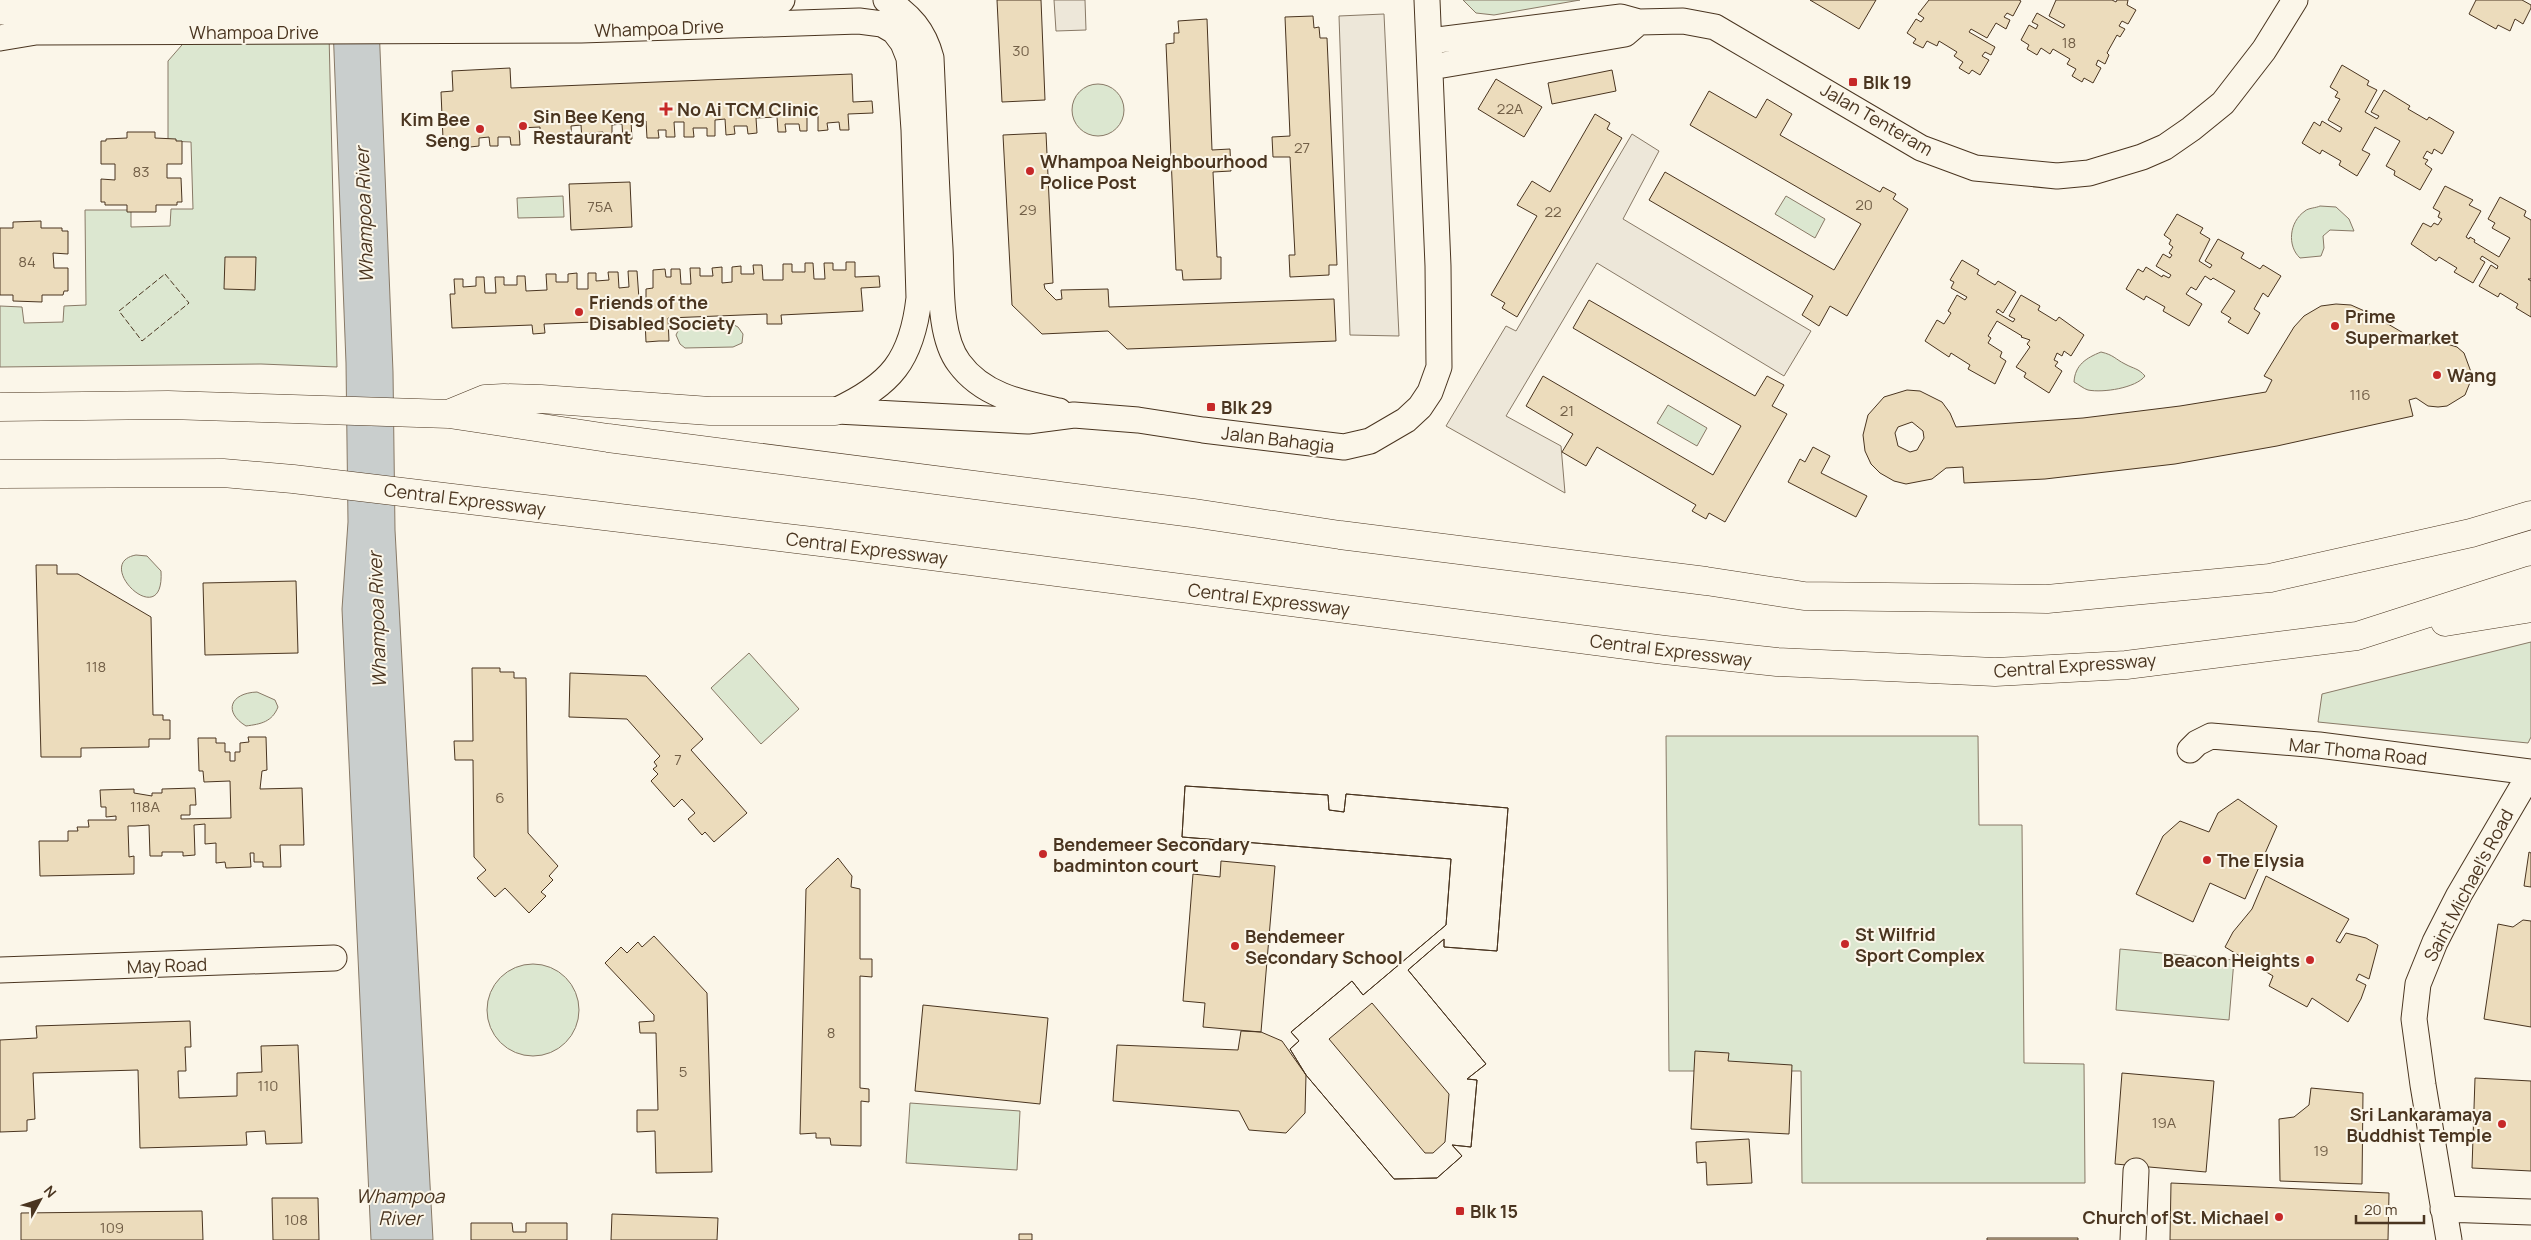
<svg xmlns="http://www.w3.org/2000/svg" width="2531" height="1240" font-family="Manrope,sans-serif">
  <style>
    .green { fill: #dce7d0; stroke: #887966 }
    .parking { fill: #ede7d9; stroke: #887966 }
    .water { fill: #c9cecd; stroke: #887966 }
    .building { fill: #ecdcbc; stroke: #4a3520; fill-rule: evenodd }
    .lines { fill: none; stroke-linecap: round; stroke-linejoin: round }
    .minor-casing { stroke: #4a3520; stroke-width: 27 }
    .highway-casing { stroke: #4a3520; stroke-width: 29 }
    .minor { stroke: #fbf6e9; stroke-width: 25 }
    .highway { stroke: #fbf6e9; stroke-width: 28 }
    .fence { stroke: #4a3520; stroke-width: 1; stroke-dasharray: 6 2.5; stroke-linecap: butt }
    .poi-dot { fill: #c62828; stroke: #fbf6e9; stroke-width: 2 }
    .labels { text-anchor: middle; dominant-baseline: central; stroke-width: 4; stroke-linejoin: round; paint-order: stroke }
    .number-label { font-size: 15px; fill: #725f47 }
    .street-label { font-size: 18px; fill: #4a3520; stroke: #fbf6e9 }
    .poi-label { font-size: 18px; font-weight: bold; fill: #4a3520; stroke: #fbf6e9; text-anchor: start }
    .water-label { font-size: 19px; font-style: italic; fill: #4a3520; stroke: #fbf6e9 }
  </style>
  <rect width="100%" height="100%" fill="#fbf6e9"/>
  <!-- green -->
  <path class="green" d="M1463,0h117l-86,15 -18,-2z
    M329,34l8,333 -76,-3 -261,3v-61l22,1 2,16 39,-1 1,-16 22,-1 -1,-95h46v17l39,-1 1,-17h22l-2,-67 -23,-1v-80l20,-23z
    M1072 110a26 26 0 1 1 52 0a26 26 0 1 1-52 0Z
    M563,196l1,21 -46,1 -1,-20z
    M1786,196l39,23 -10,19 -40,-24z
    M2320,206l16,1 13,12 5,12 -24,-1 -7,6 1,12 -3,8 -21,2c-13,-12 -11,-36 5,-47 3,-3 11,-3 15,-5z
    M728,322l10,5 5,7 -1,9 -9,4 -48,1 -5,-4 -4,-9 4,-8 6,-4 9,2 8,5 9,-7z
    M2101,352c13,3 14,7 24,12 9,5 13,4 20,12 -9,12 -42,17 -57,14 -4,-1 -10,-6 -14,-8 1,-17 12,-24 27,-30z
    M1668,405l39,23 -10,18 -40,-23z
    M136,555l11,1 14,15c4,64 -70,-8 -25,-16z
    M2531,642v95l-3,6 -210,-21 4,-28z
    M749,653l50,56 -38,35 -50,-56z
    M257,692l18,8 3,7c-6,15 -17,17 -32,19 -23,-14 -16,-33 11,-34z
    M1666,736h312l1,89h43l2,238 60,1 1,119h-283l-1,-112h-132z
    M2120,949l114,11 -5,60 -113,-10z
    M487 1010a46 46 0 1 1 92 0a46 46 0 1 1-92 0Z
    M910,1103l110,8 -3,59 -111,-7z"/>
  <!-- parking -->
  <path class="parking" d="M1054,0h31l1,30 -30,1z
    M1384,14l15,322 -49,-1 -11,-319z
    M1632,134l27,17 -36,68 188,112 -27,45 -187,-113 -91,153 55,30 4,47 -119,-67 60,-100 10,5z"/>
  <!-- water -->
  <path class="water" d="M332,0h46l15,372 2,158 38,710h-62l-29,-631 6,-87 -2,-159z"/>
  <!-- building -->
  <path class="building" d="M997,0h44l4,100 -43,2z
    M1810,0h66l-17,29z
    M1929,0h90l2,1 -8,15 -6,-3 -3,4 6,3 -4,9 -10,-6 -9,15 -16,-9 -2,3 26,15 -4,8 -6,-3 -3,4 7,4 -9,15 -8,-5 -3,4 -10,-6 4,-6 -9,-6 3,-4 -18,-11 -2,5 -10,-5 -4,7 -10,-5 3,-4 -9,-6 9,-14 5,3 3,-4 -6,-4z
    M2056,0h56l4,2 1,-2h11l-1,5 9,5 -8,14 -6,-3 -3,5 6,3 -5,8 -3,-2 -10,18 2,2 -4,9 -7,-4 -2,5 5,3 -8,15 -9,-5 -2,4 -10,-6 4,-7 -9,-5 3,-5 -17,-10 -3,5 -9,-6 -4,7 -10,-6 2,-4 -8,-5 8,-15 7,4 2,-4 -6,-3 5,-9 26,15 2,-3 -16,-9z
    M2476,0h46l9,5v3l-8,16 -8,-5 -5,12 -12,-6 -2,4 -27,-15z
    M1313,16l1,12 5,-1 1,11h7l10,227h-8v10l-39,2 -1,-22h6l-5,-98h-17l-1,-20 18,-1 -5,-119z
    M1207,19l5,131 18,-1 1,22 -18,1 4,85h4v22l-38,1 -1,-10h-6l-10,-226 8,-1v-10h5l-1,-12z
    M2342,65l27,16 -2,4 10,5 -12,22 12,7 2,-3 -8,-4 13,-22 26,16 -2,3 19,11 2,-3 25,15 -12,22 -8,-5 -2,5 -5,-3 -4,7 5,2 -3,4 7,5 -12,21 -26,-15 1,-4 -9,-5 14,-25 -25,-14 -13,23 8,4 -13,22 -18,-11 2,-4 -19,-11 -2,4 -18,-11 12,-21 6,4 2,-5 18,11 2,-4 -14,-8 12,-21 -5,-2 3,-5 -8,-5z
    M510,68l1,20 341,-14 1,28 19,-1 1,12 -25,1 1,16h-9l-1,-8 -12,1 1,7 -10,1v-16h-11v16h-7l-1,-7h-14l1,8h-8l-1,-15 -21,1 1,15 -9,1 -1,-8h-13l1,8 -9,1 -1,-16 -10,1v16h-8v-8h-14l1,9h-10v-15h-10l1,15h-9v-7h-8l1,8h-12l-1,-17h-15l1,18 -9,1 -1,-16 -10,1v15h-8l-1,-8 -13,1 1,8h-9l-1,-16 -10,1 1,16h-9l-1,-8 -13,1 1,8h-10v-16l-21,1 1,17h-9l-1,-8h-12v9h-8l-1,-9 -10,1v8l-9,1v-9l-13,1v8l-8,1 -1,-10 -5,1 -2,-47 12,-1 -1,-20z
    M1612,70l4,21 -64,13 -4,-21z
    M1496,79l46,28 -18,30 -46,-28z
    M1709,91l47,27 11,-19 25,15 -12,21 100,57 3,-5 13,7 -3,5 15,10 -61,107 -17,-10 -11,20 -17,-11 11,-19 -164,-96 16,-28 169,98 27,-46 -171,-99z
    M1595,114l15,9 -3,6 15,9 -105,179 -15,-9 3,-5 -14,-8 46,-79 -20,-11 15,-24 18,11z
    M127,132h28v6l21,1v2h6v23h-15v14h14l1,24h-5v3h-21v7h-29v-7h-22v-3h-4v-23l14,1v-16h-14v-23h5v-2l21,-1z
    M1046,133l7,150 -9,1 1,5 11,11 6,-1 -1,-9 47,-1 1,18 225,-8 2,42 -209,8 -19,-18 -66,3 -30,-29 -9,-170z
    M630,182l2,45 -61,3 -2,-46z
    M2445,186l28,14 -4,5 12,6 -15,26 3,2 1,-2 5,3 -1,2 25,15 11,-19 -18,-10 3,-5 -7,-4 12,-22 26,14 -2,5 7,4v59h-3l3,2v36l-15,-9 2,-4 -18,-11 -2,4 -19,-11 12,-21 6,4 1,-3 -16,-10 -2,3 5,3 -12,21 -19,-11 3,-4 -18,-11 -3,4 -25,-17 12,-21 8,4 3,-4 4,2 4,-6 -4,-2 2,-5 -7,-4z
    M2177,214l26,14 -3,5 10,6 -11,22 11,7 2,-3 -7,-4 13,-22 26,14 -3,5 19,11 3,-4 18,11 -13,21 -5,-4 -9,16 6,4 -12,21 -20,-12 3,-4 -10,-6 14,-21 -22,-13 -2,2 -6,-4 -9,14 -5,-3 -5,7 16,10 -13,22 -26,-15 2,-4 -19,-11 -2,4 -18,-11 12,-20 5,3 3,-5 16,10 1,-2 6,3 2,-3 -15,-9 7,-12 7,4 2,-3 -3,-2 4,-6 -4,-3 2,-4 -7,-5z
    M41,221v7h21v3h6v23l-15,-1 1,15h14v23h-4l-1,4h-21v7l-29,-1v-6h-13v-67h13v-6z
    M225,257h31l-1,33 -31,-1z
    M1962,260l17,10 -2,4 18,11 3,-4 18,11 -13,21 -5,-4 -2,3 17,10 2,-3 -6,-3 12,-21 19,11 -2,4 18,11 3,-4 25,18 -13,21 -7,-5 -2,5 -5,-3 -3,7 4,2 -3,4 7,5 -13,22 -25,-16 2,-4 -10,-6 14,-20 -3,-3 3,-4 -9,-3 1,-1 -25,-15 -9,15 3,2 -3,5 14,9 -2,5 6,4 -11,23 -27,-15 2,-4 -19,-12 -2,4 -24,-16 12,-21 7,4 7,-11 -3,-2 9,-16 8,5 2,-3 -16,-9 3,-6 -4,-2z
    M846,262h9v15l24,-1 1,11 -19,1 2,23 -82,4 1,9h-15v-10l-99,4 1,23h-10l-13,1 -1,-22 -101,4 1,9 -12,1 -1,-9 -80,3 -2,-34h5l-1,-15h9v8l13,-1v-9h8l1,16h11l-1,-16h9v8h13v-9h8l1,15 21,-1 -1,-16h10v8h12v-8l9,-1v16h11v-16h8v8l13,-1 -1,-8h10l1,16 10,-1 -1,-16h9l2,28h7v-10l7,-1v-18l12,-1 1,8h5v-8h9l1,15h10l-1,-16h10v8h13l-1,-8 10,-1v16l10,-1v-15l9,-1v8h13l-1,-9h9l1,15h20v-16h9v8h13v-9h8l1,16h11l-1,-16h9v7h13z
    M1589,300l166,96 12,-20 17,9 -12,21 15,8 -62,108 -16,-9 -3,6 -14,-8 4,-6 -99,-58 -11,19 -24,-14 11,-18 -47,-28 17,-30 170,99 28,-49 -168,-98z
    M2336,304l15,1 18,8 55,32 16,-3 17,5 7,6 7,19v8l-6,15 -18,11 -9,1 -10,-1 -12,-8 -7,2 4,16 -136,30 -102,18 -130,15 -81,4 -1,-16 -17,1 -14,11 -26,5 -12,-3 -14,-8 -9,-9 -6,-13 -2,-16 5,-20 16,-18 23,-7 13,1 22,11 8,11 6,14 127,-9 97,-12 86,-14 6,-12 -8,-4 30,-49 10,-11 17,-10zM1912,422l11,9 1,7 -7,12 -7,2 -12,-6 -3,-13 3,-6z
    M1813,447l17,9 -9,17 46,23 -11,21 -68,-35 12,-23 5,3z
    M36,565h21v9h21l73,43 2,98h10v5h7v19h-21v8l-68,1v9h-40z
    M296,581l2,72 -93,2 -2,-72z
    M472,668h28v4h14v6h12l2,155 30,33 -9,10 4,4 -12,12 5,4 -17,17 -24,-25 -10,9 -18,-19 9,-8 -12,-13 -1,-97h-18l-1,-19h19z
    M570,673l76,3 57,63 -12,11 56,63 -33,29 -9,-10 -3,3 -14,-16 7,-6 -13,-14 -8,8 -23,-26 7,-7 -5,-5 4,-3 -3,-4 6,-6 -33,-37 -58,-2z
    M248,737h18l1,33 -5,1 -2,18 42,-1 2,57h-24l1,22h-18v-5h-9v-9h-4l1,14 -25,1 -1,-6 -9,1v-20l-11,1v-20l-11,1 1,30 -12,1v-4h-21v4h-12l-1,-31 -14,1h-7l1,31 5,-1v18l-94,2 -1,-35h29v-10h10l-1,-4h12l-1,-7h28v-4l-10,1v-10h-5l-1,-17 34,-1v4l18,3v-3h10v-4l33,-1 1,17h-6v10h-9v4l50,-1 -1,-37 -26,1 -1,-11h-4l-1,-33h18v5h9v9h5v9h5v-9h5v-9l9,-1z
    M1185,786l143,9 1,15 15,2 2,-18 162,14 -11,143 -53,-4v-8l-36,31 78,94 -19,15 10,1 -6,67 -19,-2 10,11 -25,22 -43,1 -88,-104 -16,-26 9,-8 -8,-9 61,-51 11,14 83,-70 5,-66 -269,-22zM1372,1003l77,91 -4,48 -12,11h-8l-96,-114z
    M1185,786l143,9 1,15 15,2 2,-18 162,14 -11,143 -53,-4v-8l-36,31 78,94 -19,15 10,1 -6,67 -19,-2 10,11 -25,22 -43,1 -88,-104 -16,-26 9,-8 -8,-9 61,-51 11,14 83,-70 5,-66 -269,-22z
    M2238,799l39,27 -32,73 -35,-16 -17,39 -57,-28 27,-58 17,-15 29,11 9,-19z
    M2529,852l2,1v34l-7,-1z
    M838,858l14,18 -1,11 9,2v70h12v18l-12,-1v112l9,1v13l-8,-1v45l-30,-1 -1,-7h-14v-5l-16,1 6,-245z
    M1221,861l54,5 -14,166 -58,-5 2,-24 -22,-2 10,-127 27,3z
    M2266,876l83,43 -13,22 4,2 6,-10 20,5 12,7 -9,34 -10,-5 -3,6 10,5 -5,14 -13,23 -36,-24 -5,9 -38,-21 4,-10 -48,-29 8,-15 19,-23z
    M2523,920l8,1v106l-47,-8 14,-95 15,3z
    M654,936l53,57 5,179 -56,1 -1,-42 -18,1v-22h21l-2,-77h-16l-1,-11 15,-1v-6l-49,-52 16,-16 6,6 11,-11 4,5z
    M923,1005l125,13 -8,86 -125,-13z
    M190,1021l1,26h-6l1,24h-8l1,27 58,-2v-23l25,-1 -1,-26 37,-1 4,98 -36,1 -1,-13 -19,1 1,13 -107,3 -2,-78 -105,3 2,46 -8,1v11l-27,1v-92l37,-2 -1,-12z
    M1241,1031l20,1 21,9 24,34 -1,38 -19,20 -37,-3 -10,-19 -126,-10 4,-56 121,5z
    M1695,1051l34,2 -1,8 64,4 -3,69 -98,-5z
    M2122,1073l92,8 -8,91 -91,-8z
    M2475,1078l56,3v90l-59,-3z
    M2311,1088l52,5 -1,91 -82,-3 -1,-62 15,-2 15,-12z
    M1749,1139l3,44 -45,2 -1,-23 -9,1 -1,-21z
    M2171,1183l218,10 -1,47h-218z
    M272,1198h46l1,42h-46z
    M202,1211l1,29h-182v-27z
    M612,1214l106,4 -1,22h-106z
    M471,1223h41l1,9h13v-9h41v17h-96z
    M1019,1234h13v6h-13z
    M1987,1238h91v2h-91z"/>
  <g class="lines">
    <defs>
      <path id="minor" d="M886,0c24,15 38,31 45,58 3,63 5,127 9,190 2,34 -2,87 19,115 24,33 63,40 100,48
        M0,12l546,-2 131,-3 105,-7
        M0,38l36,-6 545,-2 278,-9 23,3 12,7 9,12 6,15 5,72 5,168c-7,62 -28,87 -84,113
        M1430,41l191,-24 18,5 44,-1 32,6 206,121 54,20 82,8 32,-3 53,-16 23,-10 26,-18 32,-26 41,-53 31,-50
        M1431,67l194,-33 14,-12
        M837,411l191,10 46,-6 64,5 65,10 141,17 26,-6 36,-21 14,-13 10,-15 9,-25 -1,-101 -11,-266
        M2190,750l7,-7 14,-7 108,9 212,27 -72,123 -24,47 -17,42 -4,35 9,66 26,155
        M0,970l334,-12
        M2443,1209l88,3
        M2133,1240l3,-69"/>
      <path id="highway" d="M0,407l168,-2 281,9 159,24 585,75 147,22 366,46 98,15 243,3 223,-21 201,-45 60,-18
        M451,413l34,-14 19,-1 37,1 169,12h125
        M0,474l223,-1 70,6 536,64 836,107 112,12 218,10 131,-7 231,-29 174,-56
        M2445,622l86,-14"/>
    </defs>
    <!-- minor casing -->
    <use href="#minor" class="minor-casing"/>
    <!-- highway casing -->
    <use href="#highway" class="highway-casing"/>
    <!-- minor -->
    <use href="#minor" class="minor"/>
    <!-- highway -->
    <use href="#highway" class="highway"/>
    <!-- fence -->
    <path class="fence" d="M165,274l24,29 -47,38 -23,-30z"/>
  </g>
  <!-- markers -->
  <g class="poi-dot">
    <rect x="1848" y="77" width="10" height="10" rx="2.5"/>
    <path d="M663.5 101.5h5v5h5v5h-5v5h-5v-5h-5v-5h5z"/>
    <circle cx="523" cy="126" r="5"/>
    <circle cx="480" cy="129" r="5"/>
    <circle cx="1030" cy="171" r="5"/>
    <circle cx="579" cy="312" r="5"/>
    <circle cx="2335" cy="326" r="5"/>
    <circle cx="2437" cy="375" r="5"/>
    <rect x="1206" y="402" width="10" height="10" rx="2.5"/>
    <circle cx="1043" cy="854" r="5"/>
    <circle cx="2207" cy="860" r="5"/>
    <circle cx="1845" cy="944" r="5"/>
    <circle cx="1235" cy="946" r="5"/>
    <circle cx="2310" cy="960" r="5"/>
    <circle cx="2502" cy="1124" r="5"/>
    <rect x="1455" y="1206" width="10" height="10" rx="2.5"/>
    <circle cx="2279" cy="1217" r="5"/>
  </g>
  <g class="labels">
    <!-- number labels -->
    <g class="number-label">
      <text x="2069" y="42">18</text>
      <text x="1021" y="50">30</text>
      <text x="1510" y="108">22A</text>
      <text x="1302" y="147">27</text>
      <text x="141" y="171">83</text>
      <text x="1864" y="204">20</text>
      <text x="600" y="206">75A</text>
      <text x="1028" y="209">29</text>
      <text x="1553" y="211">22</text>
      <text x="27" y="261">84</text>
      <text x="2360" y="394">116</text>
      <text x="1567" y="410">21</text>
      <text x="96" y="666">118</text>
      <text x="678" y="759">7</text>
      <text x="500" y="797">6</text>
      <text x="145" y="806">118A</text>
      <text x="831" y="1032">8</text>
      <text x="683" y="1071">5</text>
      <text x="268" y="1085">110</text>
      <text x="2164" y="1122">19A</text>
      <text x="2321" y="1150">19</text>
      <text x="296" y="1219">108</text>
      <text x="112" y="1227">109</text>
    </g>
    <!-- street labels -->
    <g class="street-label">
      <text transform="translate(659 28) rotate(-2)">Whampoa Drive</text>
      <text x="254" y="32">Whampoa Drive</text>
      <text transform="translate(1877 119) rotate(30)">Jalan Tenteram</text>
      <text transform="translate(1278 439) rotate(7)">Jalan Bahagia</text>
      <text transform="translate(465 499) rotate(7)">Central Expressway</text>
      <text transform="translate(867 548) rotate(7)">Central Expressway</text>
      <text transform="translate(1269 599) rotate(7)">Central Expressway</text>
      <text transform="translate(1671 650) rotate(7)">Central Expressway</text>
      <text transform="translate(2075 665) rotate(-4)">Central Expressway</text>
      <text transform="translate(2358 751) rotate(6)">Mar Thoma Road</text>
      <text transform="translate(2468 885) rotate(-62)">Saint Michael's Road</text>
      <text transform="translate(167 965) rotate(-2)">May Road</text>
    </g>
    <!-- poi labels -->
    <g class="poi-label">
      <text x="1863" y="82">Blk 19</text>
      <text x="677" y="109">No Ai TCM Clinic</text>
      <text x="533" y="116">Sin Bee Keng<tspan x="533" dy="21">Restaurant</tspan></text>
      <text x="470" y="119" text-anchor="end">Kim Bee<tspan x="470" dy="21">Seng</tspan></text>
      <text x="1040" y="161">Whampoa Neighbourhood<tspan x="1040" dy="21">Police Post</tspan></text>
      <text x="589" y="302">Friends of the<tspan x="589" dy="21">Disabled Society</tspan></text>
      <text x="2345" y="316">Prime<tspan x="2345" dy="21">Supermarket</tspan></text>
      <text x="2447" y="375">Wang</text>
      <text x="1221" y="407">Blk 29</text>
      <text x="1053" y="844">Bendemeer Secondary<tspan x="1053" dy="21">badminton court</tspan></text>
      <text x="2217" y="860">The Elysia</text>
      <text x="1855" y="934">St Wilfrid<tspan x="1855" dy="21">Sport Complex</tspan></text>
      <text x="1245" y="936">Bendemeer<tspan x="1245" dy="21">Secondary School</tspan></text>
      <text x="2300" y="960" text-anchor="end">Beacon Heights</text>
      <text x="2492" y="1114" text-anchor="end">Sri Lankaramaya<tspan x="2492" dy="21">Buddhist Temple</tspan></text>
      <text x="1470" y="1211">Blk 15</text>
      <text x="2269" y="1217" text-anchor="end">Church of St. Michael</text>
    </g>
    <!-- water labels -->
    <g class="water-label">
      <text transform="translate(364 215) rotate(-92)">Whampoa River</text>
      <text transform="translate(377 620) rotate(-92)">Whampoa River</text>
      <text x="400" y="1196">Whampoa<tspan x="400" dy="22">River</tspan></text>
    </g>
  </g>
  <!-- north arrow -->
  <g transform="translate(40 1200) rotate(50)" stroke="#fbf6e9" stroke-width="4" paint-order="stroke">
  <path d="M0-4L9 19L0 12L-9 19Z" fill="#4a3520"/>
  <text y="-8" font-size="14" font-weight="bold" text-anchor="middle" fill="#4a3520">N</text>
  </g>
  <!-- scale -->
  <path d="M2356 1215v8h68v-8" fill="none" stroke="#4a3520" stroke-width="2.5"/>
  <text x="2364" y="1215" font-size="15" fill="#4a3520" stroke="#fbf6e9" stroke-width="4" paint-order="stroke">20 m</text>
</svg>
